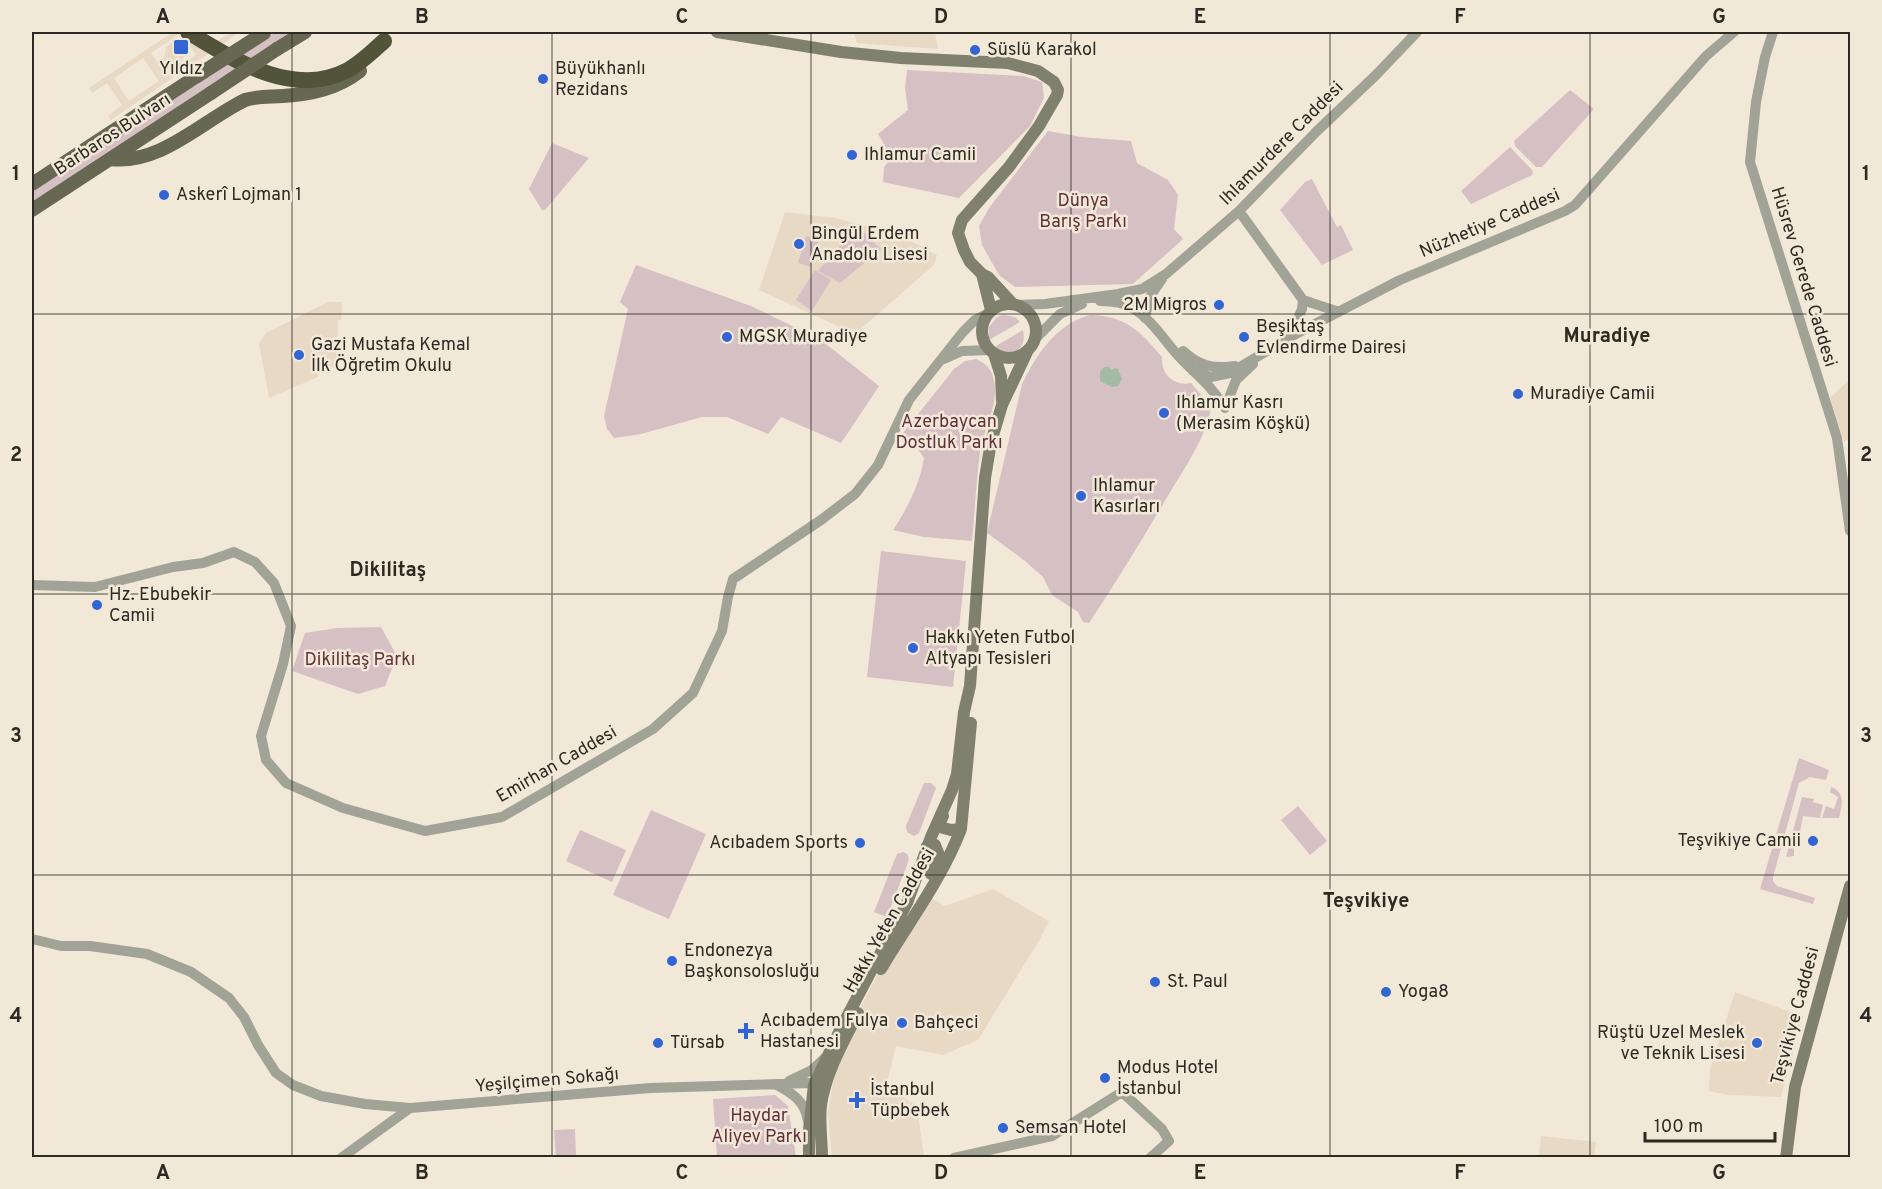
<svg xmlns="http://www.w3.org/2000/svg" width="1882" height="1189" font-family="Overpass,sans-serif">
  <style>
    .built { fill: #e8d9c5; fill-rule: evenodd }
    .green { fill: #d5c0c3 }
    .water { fill: #a3bba4 }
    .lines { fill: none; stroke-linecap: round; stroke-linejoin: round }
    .tertiary { stroke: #a1a396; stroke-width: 10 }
    .secondary { stroke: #7f816e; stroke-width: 12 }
    .primary { stroke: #666852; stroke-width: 14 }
    .motorway { stroke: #525439; stroke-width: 16 }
    .primary-bridge { stroke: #666852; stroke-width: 14 }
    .grid { fill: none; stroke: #2d2923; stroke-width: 1.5; stroke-opacity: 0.55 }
    .poi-dot { fill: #3264d3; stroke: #f2e8d8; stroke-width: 2 }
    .labels { text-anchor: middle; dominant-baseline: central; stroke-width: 5; stroke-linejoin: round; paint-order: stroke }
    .poi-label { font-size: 18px; fill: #2d2923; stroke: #f2e8d8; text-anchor: start }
    .street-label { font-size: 18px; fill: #2d2923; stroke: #f2e8d8 }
    .park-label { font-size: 18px; fill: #61313b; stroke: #f2e8d8 }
    .neighbourhood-label { font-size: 20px; font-weight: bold; fill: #2d2923; stroke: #f2e8d8 }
    .neatline { fill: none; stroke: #2d2923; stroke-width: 2 }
    .grid-label { font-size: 20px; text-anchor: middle; font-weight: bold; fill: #2d2923 }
  </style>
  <rect width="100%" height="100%" fill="#f2e8d8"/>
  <!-- built -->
  <path class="built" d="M173,32h18l12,18 28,-18h9l-129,88 -3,-4 14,-11 -15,-22 -15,10 -3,-5zM181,33l3,4 -6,6h-7l-5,4 -1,9 -7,7 -7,-10zM189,45l7,10 -30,21 -3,-6 7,-7 7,1 5,-3 3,-6 -1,-6zM143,58l16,23 -30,20 -15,-23z
    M854,32h81l3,17 -81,-6z
    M785,212l51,6 65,18 36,19 -3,10 -79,69 -96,-44z
    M328,302h14l-1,18h-3v46l-18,3 -2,8 -49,21 -10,-54 7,-11z
    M1850,379v61l-6,1 -14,-43z
    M993,889l56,32 -9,18 -62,101 -35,15 -47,-9 -10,40 31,20 7,50 -92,2 -4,-46 5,-29 13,-48 39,-74 44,-64 16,9z
    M1735,992l68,24 -22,81 -53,-2 -19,-4 1,-22z
    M1541,1136l55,6 -2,15h-55z"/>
  <!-- green -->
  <path class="green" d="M276,32h18l-262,170v-10z
    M907,70l116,6 19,6 2,16 -14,28 -71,72 -76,-16 1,-15 8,-10 -14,-23 30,-24 -3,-22z
    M1570,90l24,19 -52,58h-6l-21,-21 -1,-5z
    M1048,131l33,6 50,4 6,22 31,17 10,15 -4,34 9,10 -50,45 -118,3 -16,-12 -17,-30 -3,-19 10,-18z
    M552,143l37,15 -44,52h-3l-13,-21z
    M1510,147l23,24 -1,4 -61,29 -10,-13z
    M1312,179l25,48 4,-2 12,25 -31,15 -42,-55 25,-28z
    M857,226l24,23 -41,34 -22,-12z
    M806,236l13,4 -8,27 -13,-4z
    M636,265l115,41 70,34 58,46 -38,57 -60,-26 -13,17 -41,-17h-25l-61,17 -27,4 -7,-9 -3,-13 24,-107 -8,-7z
    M815,270l16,10 -19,31 -16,-11z
    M1003,315l12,2 5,5 -31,18v-13l8,-10z
    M1090,315c36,1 50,16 72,42 -2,16 12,30 29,26l20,24c-4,29 -27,62 -42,87 -26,44 -52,87 -80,129l-6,-1 -5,-10 -26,-17 -9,-18 -18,-16 -38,-28 35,-149c15,-30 34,-60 68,-69z
    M1023,330c3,12 -2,22 -15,24l-13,-4 1,-4z
    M976,359c14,6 18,15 19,29 1,22 -12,43 -15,64 -4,29 -5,60 -8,89l-48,-4 -31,-7c14,-21 27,-46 31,-72l-8,-12 -13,-13 51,-64 11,-8z
    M881,551l85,10 -13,126 -86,-10z
    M381,627l16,29 -12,30 -27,8 -66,-23 13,-38 32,-5z
    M1799,758l30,12 -3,10 -16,-3 -11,6 -26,94v4l4,5 38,12 -2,6 -53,-15z
    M924,783h7l5,5 -17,45 -5,3 -7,-4 -1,-6z
    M1831,787c15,6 11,18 8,31h-17l4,-12 8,3 4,-12 -8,-5z
    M1802,797l12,2 -1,3 10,3 -3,13 -17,-2 -4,21h-2v6h-3v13l-8,1z
    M1298,806l29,35 -17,14 -29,-35z
    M651,810l55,24 -37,85 -56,-24z
    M580,830l46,20 -14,32 -46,-21z
    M903,852l4,2 2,4 -2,7 -20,52 -13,-5 21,-53 2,-5z
    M775,1095l13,11 8,51h-79l-4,-58z
    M575,1129l1,28h-20l-2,-27z"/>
  <!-- water -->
  <path class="water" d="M1104,367h5l2,3 4,-2 3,1 4,10 -4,7 -6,1 -12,-6v-9z"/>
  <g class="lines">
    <!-- tertiary -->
    <path class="tertiary" d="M1773,32l-8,25 -9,45 -6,60 87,276 13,93
      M1239,211l64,89
      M1303,300l36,12
      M1100,301c11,0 23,1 32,7 18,10 30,29 43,44 18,21 35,31 50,56
      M1016,305l29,-1 73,-10 24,-5 24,-15 73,-63 78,-80 59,-56 41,-43
      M1145,318l4,-20 13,-19
      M1290,337l12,-28 1,-9
      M1034,340l26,-26 22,-10
      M1183,351c16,15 30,18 52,15
      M944,359l18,-8 27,-1
      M1193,371l18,6 19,-4 60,-36 110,-57 165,-69 10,-6 131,-149 28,-24
      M1225,408l11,-28 17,-16
      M32,585l63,2 78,-20 30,-4 31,-11 21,10 19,21 17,43 -8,38 -22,72 5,24 20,23 57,25 82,23 77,-14 151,-88 40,-36 29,-62 6,-34 5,-18 88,-59 34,-26 23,-29 31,-65 53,-67 13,-13 12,-6
      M32,939l29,7h29l57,8 44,18 38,26 15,19 14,28 18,28 17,12 28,11 44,8 45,4 240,-20 160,-5 4,2
      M789,1081l23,-11 14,-13
      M777,1085c17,9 28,17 31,36
      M341,1158l69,-50
      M954,1158l98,-22 70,-44 40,37 7,12 -19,17"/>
    <!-- secondary -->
    <path class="secondary" d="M717,32l124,20 60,6 107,5 30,8 16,11 4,8 -1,5 -18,31 -30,41 -47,53 -4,13 6,17 6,12 12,12 6,3 24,26
      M982,274l9,36
      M982 331a27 27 0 1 1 54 0a27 27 0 1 1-54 0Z
      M994,354l7,22 1,25
      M943,816l-4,8 1,3 11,3 10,-1
      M927,846l8,-1 4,10 -8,19
      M881,969c27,-46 61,-90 80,-140l10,-106
      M809,1158v-28l5,-45 27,-57 66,-125 24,-66 21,-47 5,-16 7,-62 6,-26 15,-208 6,-36 11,-37 26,-55
      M822,1158c0,-17 -3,-36 -1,-53 5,-33 22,-62 37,-92
      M1786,1158l9,-71 55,-201"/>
    <!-- primary -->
    <path class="primary" d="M277,49l28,-17
      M110,159c51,6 92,-38 135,-59 13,-4 24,-3 38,-4 28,-2 54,-7 77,-25
      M32,184l165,-108
      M32,210l179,-117"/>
    <!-- motorway -->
    <path class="motorway" d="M188,32c46,28 105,67 160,38 13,-7 25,-19 36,-29"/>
    <!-- primary-bridge -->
    <path class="primary-bridge" d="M197,76l67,-43
      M211,93l66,-44"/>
  </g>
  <!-- grid -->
  <path class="grid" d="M292,32v1126M552,32v1126M811,32v1126M1071,32v1126M1330,32v1126M1590,32v1126M32,314h1818M32,594h1818M32,875h1818"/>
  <!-- markers -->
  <g class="poi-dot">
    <rect x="173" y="39" width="16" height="16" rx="3"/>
    <circle cx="975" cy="50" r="6"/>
    <circle cx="543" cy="79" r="6"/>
    <circle cx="852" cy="155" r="6"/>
    <circle cx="164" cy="195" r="6"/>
    <circle cx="799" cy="244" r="6"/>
    <circle cx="1219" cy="305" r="6"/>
    <circle cx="727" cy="337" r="6"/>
    <circle cx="1244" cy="337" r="6"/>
    <circle cx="299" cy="355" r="6"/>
    <circle cx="1518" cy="394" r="6"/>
    <circle cx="1164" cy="413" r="6"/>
    <circle cx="1081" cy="496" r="6"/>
    <circle cx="97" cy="605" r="6"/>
    <circle cx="913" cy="648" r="6"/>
    <circle cx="1813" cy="841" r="6"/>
    <circle cx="860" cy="843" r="6"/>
    <circle cx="672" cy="961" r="6"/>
    <circle cx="1155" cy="982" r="6"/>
    <circle cx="1386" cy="992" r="6"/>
    <circle cx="902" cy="1023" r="6"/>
    <path d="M743 1022h6v6h6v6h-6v6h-6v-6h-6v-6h6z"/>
    <circle cx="658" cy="1043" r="6"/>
    <circle cx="1757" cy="1043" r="6"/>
    <circle cx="1105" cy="1078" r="6"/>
    <path d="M854 1091h6v6h6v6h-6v6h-6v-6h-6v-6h6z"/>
    <circle cx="1003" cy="1128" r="6"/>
  </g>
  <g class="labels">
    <!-- poi labels -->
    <g class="poi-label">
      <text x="987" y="50">Süslü Karakol</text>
      <text x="181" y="69" text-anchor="middle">Yıldız</text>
      <text x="555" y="69">Büyükhanlı<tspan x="555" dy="21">Rezidans</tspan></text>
      <text x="864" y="155">Ihlamur Camii</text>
      <text x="176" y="195">Askerî Lojman 1</text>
      <text x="811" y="234">Bingül Erdem<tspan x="811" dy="21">Anadolu Lisesi</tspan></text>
      <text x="1207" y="305" text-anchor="end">2M Migros</text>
      <text x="1256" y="327">Beşiktaş<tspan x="1256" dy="21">Evlendirme Dairesi</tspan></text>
      <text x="739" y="337">MGSK Muradiye</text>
      <text x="311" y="345">Gazi Mustafa Kemal<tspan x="311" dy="21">İlk Öğretim Okulu</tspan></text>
      <text x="1530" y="394">Muradiye Camii</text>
      <text x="1176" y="403">Ihlamur Kasrı<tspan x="1176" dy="21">(Merasim Köşkü)</tspan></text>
      <text x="1093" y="486">Ihlamur<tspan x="1093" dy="21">Kasırları</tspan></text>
      <text x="109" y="595">Hz. Ebubekir<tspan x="109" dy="21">Camii</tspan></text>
      <text x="925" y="638">Hakkı Yeten Futbol<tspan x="925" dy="21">Altyapı Tesisleri</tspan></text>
      <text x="1801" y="841" text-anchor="end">Teşvikiye Camii</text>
      <text x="848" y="843" text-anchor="end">Acıbadem Sports</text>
      <text x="684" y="951">Endonezya<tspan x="684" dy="21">Başkonsolosluğu</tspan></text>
      <text x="1167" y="982">St. Paul</text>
      <text x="1398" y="992">Yoga8</text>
      <text x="760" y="1021">Acıbadem Fulya<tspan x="760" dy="21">Hastanesi</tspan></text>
      <text x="914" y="1023">Bahçeci</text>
      <text x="1745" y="1033" text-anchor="end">Rüştü Uzel Meslek<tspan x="1745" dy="21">ve Teknik Lisesi</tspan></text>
      <text x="670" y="1043">Türsab</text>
      <text x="1117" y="1068">Modus Hotel<tspan x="1117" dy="21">İstanbul</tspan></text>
      <text x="870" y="1090">İstanbul<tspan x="870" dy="21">Tüpbebek</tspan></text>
      <text x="1015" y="1128">Semsan Hotel</text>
    </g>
    <!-- street labels -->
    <g class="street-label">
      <text transform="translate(113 135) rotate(-33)">Barbaros Bulvarı</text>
      <text transform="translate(1282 144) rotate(-45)">Ihlamurdere Caddesi</text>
      <text transform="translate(1490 224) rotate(-23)">Nüzhetiye Caddesi</text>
      <text transform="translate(1803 277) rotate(73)">Hüsrev Gerede Caddesi</text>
      <text transform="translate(557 765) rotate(-30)">Emirhan Caddesi</text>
      <text transform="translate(890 921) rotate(-60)">Hakkı Yeten Caddesi</text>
      <text transform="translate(1796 1016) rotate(-75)">Teşvikiye Caddesi</text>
      <text transform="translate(547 1081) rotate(-5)">Yeşilçimen Sokağı</text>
    </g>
    <!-- park labels -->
    <g class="park-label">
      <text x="1083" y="201">Dünya<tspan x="1083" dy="21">Barış Parkı</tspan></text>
      <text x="949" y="422">Azerbaycan<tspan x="949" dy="21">Dostluk Parkı</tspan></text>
      <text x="360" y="660">Dikilitaş Parkı</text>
      <text x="759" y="1116">Haydar<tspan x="759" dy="21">Aliyev Parkı</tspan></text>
    </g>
    <!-- neighbourhood labels -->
    <g class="neighbourhood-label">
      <text x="1607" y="337">Muradiye</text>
      <text x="388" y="571">Dikilitaş</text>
      <text x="1366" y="902">Teşvikiye</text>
    </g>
  </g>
  <!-- border -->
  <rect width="1882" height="1189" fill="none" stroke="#f2e8d8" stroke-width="66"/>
  <!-- scale -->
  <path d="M1645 1132v9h130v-9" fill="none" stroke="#2d2923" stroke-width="3"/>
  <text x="1654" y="1132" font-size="18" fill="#2d2923" stroke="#f2e8d8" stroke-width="4.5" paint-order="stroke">100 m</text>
  <rect x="33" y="33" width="1816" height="1123" class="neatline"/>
  <g class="grid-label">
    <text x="163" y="23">A</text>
    <text x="422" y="23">B</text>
    <text x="682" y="23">C</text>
    <text x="941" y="23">D</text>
    <text x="1200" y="23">E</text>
    <text x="1460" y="23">F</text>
    <text x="1719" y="23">G</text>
    <text x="16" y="180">1</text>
    <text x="1866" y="180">1</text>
    <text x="16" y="461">2</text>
    <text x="1866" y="461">2</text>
    <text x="16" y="742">3</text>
    <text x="1866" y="742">3</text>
    <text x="16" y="1022">4</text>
    <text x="1866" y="1022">4</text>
    <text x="163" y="1179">A</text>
    <text x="422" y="1179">B</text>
    <text x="682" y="1179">C</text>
    <text x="941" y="1179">D</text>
    <text x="1200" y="1179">E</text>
    <text x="1460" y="1179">F</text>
    <text x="1719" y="1179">G</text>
  </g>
</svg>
